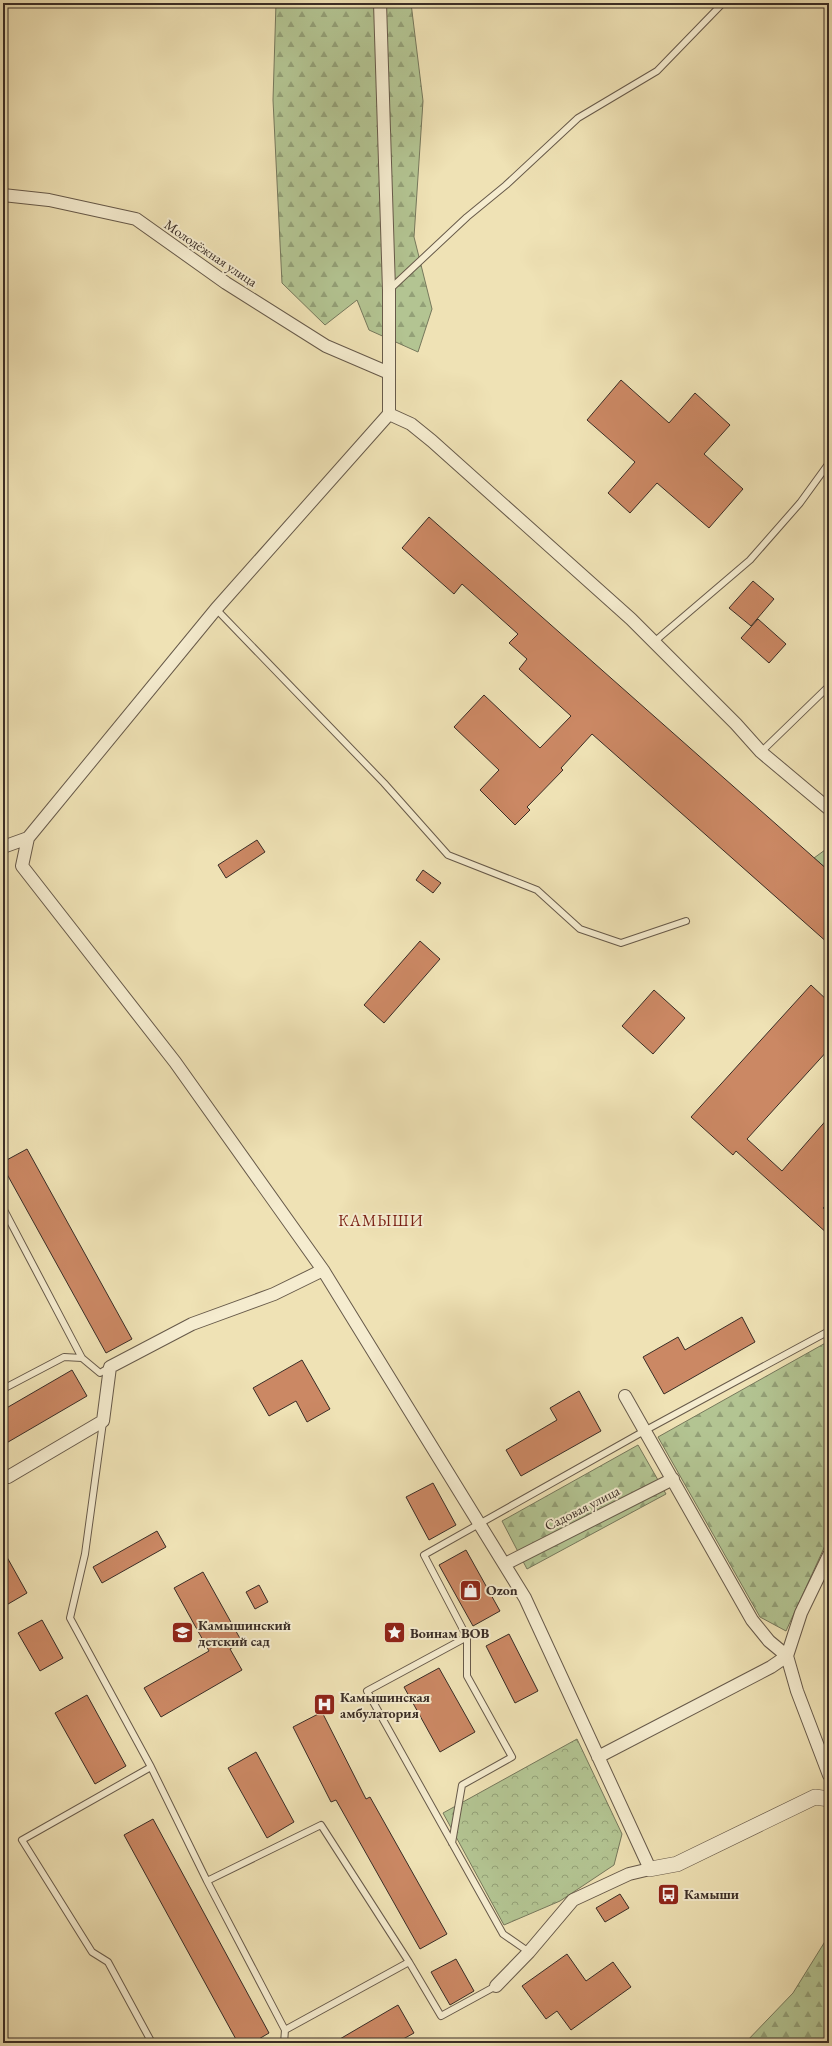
<svg xmlns="http://www.w3.org/2000/svg" width="832" height="2046" font-family="'EB Garamond',serif">
  <style>
    .forest { fill: url(#forest-firs); stroke: #76785c }
    .park { fill: url(#park-crowns); stroke: #76785c }
    .building { fill: #cb8864; stroke: #3a2d26 }
    .lines { fill: none; stroke-linecap: round; stroke-linejoin: round }
    .service-casing { stroke: #675a4a; stroke-width: 8 }
    .minor-casing { stroke: #675a4a; stroke-width: 14 }
    .tertiary-casing { stroke: #675a4a; stroke-width: 16 }
    .service { stroke: #f5eccf; stroke-width: 6 }
    .minor { stroke: #f5eccf; stroke-width: 12 }
    .tertiary { stroke: #f5eccf; stroke-width: 15 }
    .labels { text-anchor: middle; dominant-baseline: central; stroke-width: 4; stroke-linejoin: round; paint-order: stroke }
    .street-label { font-size: 14px; fill: #3a2d26; stroke: #f5eccf }
    .poi-label { font-size: 14px; font-weight: bold; fill: #3a2d26; stroke: #f5eccf; text-anchor: start }
    .quarter-label { font-size: 16px; letter-spacing: 1px; fill: #7a1f14; stroke: #f5eccf }
  </style>
  <defs>
    <pattern id="forest-firs" width="22" height="20" patternUnits="userSpaceOnUse"><rect width="22" height="20" fill="#b3c492"/><path d="M5 1l3.5 6h-7zM16 11l3.5 6h-7z" fill="#93a077"/></pattern>
    <pattern id="park-crowns" width="20" height="18" patternUnits="userSpaceOnUse"><rect width="20" height="18" fill="#b3c492"/><path d="M2 6a3 3 0 1 1 6 0M12 15a3 3 0 1 1 6 0" fill="none" stroke="#93a077"/></pattern>
  </defs>
  <rect width="100%" height="100%" fill="#efe2b5"/>
  <filter id="stains"><feTurbulence type="fractalNoise" baseFrequency=".005" numOctaves="4"/><feColorMatrix values="0 0 0 0 .2 0 0 0 0 .09 0 0 0 0 .02 0 0 0 .5 -.17"/></filter>
  <radialGradient id="worn" r=".72"><stop offset=".6" stop-color="#630" stop-opacity="0"/><stop offset="1" stop-color="#630" stop-opacity=".3"/></radialGradient>
  <!-- forest -->
  <path class="forest" d="M276,3h135l12,98 -9,136 18,72 -14,43 -49,-22 -12,-30 -32,25 -43,-42 -9,-183z
    M829,847v24l-15,-13z
    M829,1341v196l-43,94 -26,-14 -102,-180z
    M638,1445l28,49 -139,75 -25,-48z
    M829,1935v108h-84l48,-50z"/>
  <!-- park -->
  <path class="park" d="M577,1739l45,95 -8,31 -54,36 -56,24 -61,-112z"/>
  <!-- building -->
  <path class="building" d="M621,380l48,43 26,-30 35,32 -26,29 39,35 -34,39 -52,-45 -27,30 -22,-20 27,-31 -48,-42z
    M429,517l400,354v73l-237,-210 -31,34 2,2 -36,37 3,3 -15,15 -35,-35 19,-20 -45,-43 30,-32 56,53 31,-32 -52,-47 8,-10 -18,-16 9,-9 -56,-50 -8,10 -52,-46z
    M753,581l21,18 -23,27 -22,-18z
    M758,619l28,25 -17,19 -28,-25z
    M257,840l8,12 -39,26 -8,-13z
    M423,870l18,13 -8,10 -17,-13z
    M420,941l20,18 -56,64 -20,-18z
    M811,985l18,17v47l-82,90 35,32 47,-54v85l-6,6 6,5v22l-93,-84 -3,4 -42,-38z
    M654,990l31,28 -32,36 -31,-28z
    M27,1149l105,190 -26,14 -103,-186v-5z
    M742,1317l13,25 -91,52 -21,-37 35,-20 7,13z
    M302,1360l28,49 -23,13 -11,-21 -27,15 -16,-28z
    M72,1370l15,26 -84,49v-35z
    M579,1391l22,40 -80,45 -15,-26 51,-30 -7,-12z
    M433,1483l23,42 -27,15 -23,-43z
    M157,1531l9,16 -64,36 -9,-16z
    M3,1550l24,43 -24,14z
    M466,1550l34,61 -27,15 -34,-61z
    M203,1572l39,70 -12,7 12,21 -81,47 -17,-29 65,-37 -35,-63z
    M259,1585l9,17 -13,7 -9,-17z
    M42,1620l21,38 -23,13 -22,-38z
    M509,1634l29,57 -23,12 -29,-57z
    M439,1668l36,64 -35,20 -36,-65z
    M87,1695l39,71 -31,18 -40,-71z
    M322,1712l44,87 4,-2 77,137 -27,15 -84,-149 -5,2 -38,-75z
    M256,1752l38,70 -27,16 -39,-70z
    M153,1819l116,214 -17,10h-14l-114,-208z
    M620,1894l9,14 -24,14 -9,-14z
    M567,1954l19,27 27,-19 18,25 -60,43 -14,-19 -11,8 -24,-33z
    M456,1959l18,32 -24,14 -19,-33z
    M398,2005l16,28 -18,10h-63z"/>
  <g class="lines">
    <defs>
      <path id="service" d="M389,290l78,-73 39,-32 72,-67 79,-47 66,-68
        M216,609l168,174 64,72 89,35 43,39 41,14 65,-22
        M654,642l96,-82 50,-57 29,-40
        M761,752l68,-66
        M3,1208l79,150 18,15 10,-6
        M3,1389l61,-32 18,1
        M103,1422l-18,132 -15,64 81,149
        M452,1843l10,-58 50,-28 -45,-81v-39
        M529,1952l-26,-18 -136,-243 100,-54 -43,-82 222,-125 183,-99
        M409,1962l-124,68 -78,-149 114,-56 88,137 32,54 55,-30
        M152,2043l-44,-81 -16,-10 -70,-112 129,-73 56,114
        M284,2043l1,-13"/>
      <path id="minor" d="M380,3l9,287v124l-173,195 -188,229 -6,28 153,196 148,208 202,328 125,271 -21,5 -56,26 -44,52 -33,34
        M3,195l46,5 87,19 90,64 100,63 63,27
        M389,414l22,10 21,17 199,178 105,105 25,28 68,57
        M3,847l25,-9
        M3,1475l5,2 95,-56 7,-54 82,-43 82,-30 49,-24
        M829,1555l-28,58 -14,43 10,35 32,84
        M505,1564l168,-85
        M598,1757l173,-90 16,-11 -18,-15 -17,-21 -127,-224"/>
      <path id="tertiary" d="M650,1869l27,-5 138,-67 14,2"/>
    </defs>
    <!-- service casing -->
    <use href="#service" class="service-casing"/>
    <!-- minor casing -->
    <use href="#minor" class="minor-casing"/>
    <!-- tertiary casing -->
    <use href="#tertiary" class="tertiary-casing"/>
    <!-- service -->
    <use href="#service" class="service"/>
    <!-- minor -->
    <use href="#minor" class="minor"/>
    <!-- tertiary -->
    <use href="#tertiary" class="tertiary"/>
  </g>
  <!-- icons -->
  <defs>
    <symbol id="shop-square" viewBox="-11 -11 22 22"><rect x="-9" y="-9" width="18" height="18" rx="4" fill="#8f2418" stroke="#f5eccf"/><path d="M-5-2.5h2.3a2.7 3.5 0 0 1 5.4 0H5L5.5 6h-11ZM-1.5-2.5h3a1.5 2.3 0 0 0-3 0Z" fill="#fff"/></symbol>
    <symbol id="school-square" viewBox="-11 -11 22 22"><rect x="-9" y="-9" width="18" height="18" rx="4" fill="#8f2418" stroke="#f5eccf"/><path d="M0-5L7-2L0 1L-7-2ZM-4 1L0 2.5L4 1V4Q0 6-4 4Z" fill="#fff"/></symbol>
    <symbol id="sight-square" viewBox="-11 -11 22 22"><rect x="-9" y="-9" width="18" height="18" rx="4" fill="#8f2418" stroke="#f5eccf"/><path d="M0-6L1.8-2.2L6-1.7L2.9 1.2L3.7 5.4L0 3.3L-3.7 5.4L-2.9 1.2L-6-1.7L-1.8-2.2Z" fill="#fff"/></symbol>
    <symbol id="hospital-square" viewBox="-11 -11 22 22"><rect x="-9" y="-9" width="18" height="18" rx="4" fill="#8f2418" stroke="#f5eccf"/><path d="M-5-5h3v3.5h4V-5h3V5h-3V1.5h-4V5h-3Z" fill="#fff"/></symbol>
    <symbol id="bus-square" viewBox="-11 -11 22 22"><rect x="-9" y="-9" width="18" height="18" rx="4" fill="#8f2418" stroke="#f5eccf"/><path d="M-5-6H5V4H4V6H2V4H-2V6H-4V4H-5ZM-3.5-4V0h7V-4ZM-3.5 1.2v1.5H-2V1.2ZM2 1.2v1.5H3.5V1.2Z" fill="#fff"/></symbol>
  </defs>
  <g fill-rule="evenodd">
    <use href="#shop-square" x="458" y="1578" width="25" height="25"/>
    <use href="#school-square" x="170" y="1620" width="25" height="25"/>
    <use href="#sight-square" x="382" y="1620" width="25" height="25"/>
    <use href="#hospital-square" x="312" y="1692" width="25" height="25"/>
    <use href="#bus-square" x="656" y="1882" width="25" height="25"/>
  </g>
  <g class="labels">
    <!-- street labels -->
    <g class="street-label">
      <text transform="translate(211 253) rotate(34)">Молодёжная улица</text>
      <text transform="translate(582 1508) rotate(-27)">Садовая улица</text>
    </g>
    <!-- poi labels -->
    <g class="poi-label">
      <text x="486" y="1590">Ozon</text>
      <text x="198" y="1625">Камышинский<tspan x="198" dy="16">детский сад</tspan></text>
      <text x="410" y="1633">Воинам ВОВ</text>
      <text x="340" y="1697">Камышинская<tspan x="340" dy="16">амбулатория</tspan></text>
      <text x="684" y="1894">Камыши</text>
    </g>
    <!-- quarter labels -->
    <g class="quarter-label">
      <text x="381" y="1220">КАМЫШИ</text>
    </g>
  </g>
  <!-- margin -->
  <rect width="832" height="2046" fill="none" stroke="#efe2b5" stroke-width="16"/>
  <rect x="4" y="4" width="824" height="2038" fill="none" stroke="#3a2d26" stroke-width="2"/>
  <rect x="8" y="8" width="816" height="2030" fill="none" stroke="#3a2d26"/>
  <rect width="100%" height="100%" filter="url(#stains)"/>
  <rect width="100%" height="100%" fill="url(#worn)"/>
</svg>
